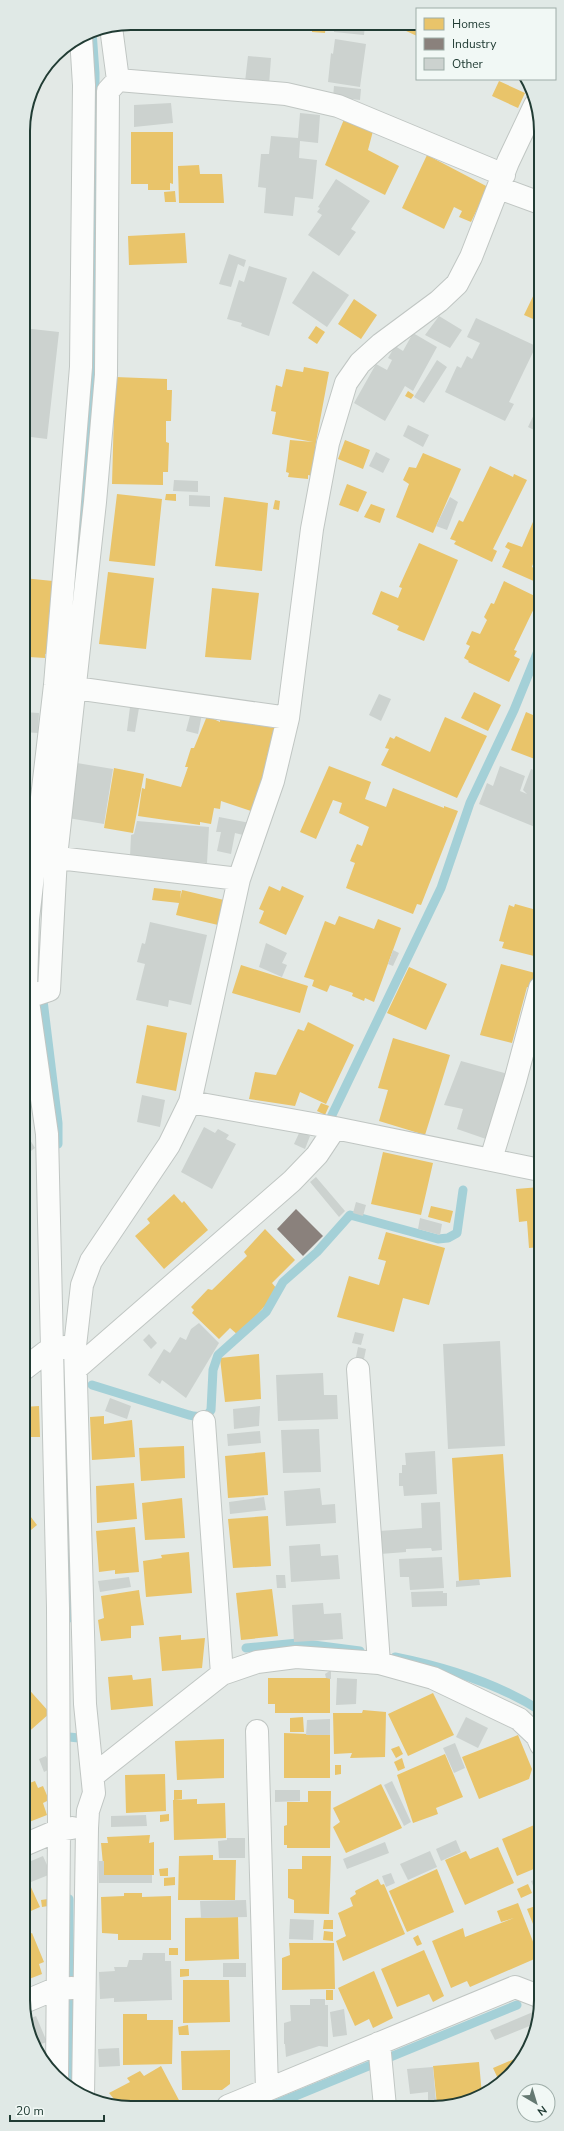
<svg xmlns="http://www.w3.org/2000/svg" width="564" height="2131" font-family="'Nunito Sans',sans-serif">
  <style>
    .homes { fill: #e9c46a }
    .industry { fill: #8a817c }
    .lines { fill: none; stroke-linecap: round; stroke-linejoin: round }
    .stream { stroke: #a4d0d7; stroke-width: 9 }
    .building { fill: #ccd2cf }
    .minor-casing { stroke: #c0c6c3; stroke-width: 24 }
    .minor { stroke: #fbfcfb; stroke-width: 22 }
    .rim { fill: none; stroke: #213c34; stroke-width: 2 }
  </style>
  <rect width="100%" height="100%" fill="#e3e9e6"/>
  <!-- homes -->
  <path class="homes" d="M286,24h19v3z
    M312,24h14l-1,9 -13,-1z
    M393,25h24v11z
    M499,81l26,12 -7,15 -26,-12z
    M345,117l28,14 -5,19 31,16 -14,29 -60,-30z
    M131,132h42v52l-3,-1v7h-22v-6h-17z
    M427,155l61,32 -17,35 -12,-5 3,-6 -8,-4 -10,22 -42,-21z
    M199,165l1,9h22l2,29h-45l-1,-37z
    M540,179v17l-6,-2z
    M175,191l1,11h-11l-1,-10z
    M185,233l2,30 -58,2 -1,-29z
    M537,288l3,1v33l-16,-7z
    M354,299l23,16 -16,24 -23,-15z
    M316,326l9,6 -8,12 -9,-6z
    M304,367l25,5 -13,70 -4,34 -4,-1v4l-20,-2 1,-4 -3,-1 4,-32 23,2 -41,-8 4,-22 -5,-1 5,-26 6,2 4,-18 17,3z
    M115,377l52,2v11h5l-1,31h-5v21l3,1 -1,29h-5v13l-51,-1z
    M408,391l6,4 -3,4 -6,-3z
    M345,440l25,10 -7,19 -25,-10z
    M423,453l38,16 -28,64 -37,-16 13,-33 -6,-4 6,-13 7,1z
    M490,466l23,11 1,-3 13,6 -34,69 4,2 -5,11 -38,-18 2,-3 -6,-2 9,-19 4,2z
    M347,484l20,8 -9,20 -19,-7z
    M117,494l45,5 -7,67 -46,-5z
    M166,494h10v7l-11,-1z
    M224,497l44,6 -6,68 -47,-5z
    M275,500l5,1 -1,9 -6,-1z
    M371,504l14,5 -5,14 -16,-6z
    M536,515l4,1v51l-7,-3 -1,3 8,4 -4,11 -34,-15 8,-17 -5,-3 3,-5 14,5z
    M419,543l39,17 -34,81 -27,-11 2,-4 -27,-12 9,-23 17,7 4,-10 -3,-1z
    M108,572l46,6 -8,71 -47,-5z
    M23,578l30,3 -5,73h-3v4l-16,-1 1,-5 -7,-1z
    M504,581l35,17 -25,52 3,1 -3,5 6,3 -11,23 -41,-20 1,-1 -5,-3 6,-12 -4,-2 6,-13 8,3 7,-14 -3,-3 7,-14 3,1z
    M212,588l47,5 -8,67 -46,-3z
    M474,692l27,13 -13,26 -27,-13z
    M535,710l5,3v48l-29,-11 15,-38 7,3z
    M207,716l13,6v-3l55,9 -21,84 -33,-11 -1,8 -6,-1 -3,16 -11,-2v3l-62,-9 4,-28 3,1 1,-11 35,9 7,-20h-3l6,-19h3z
    M445,717l42,19 -30,62 -76,-33 8,-16 -4,-1 5,-11 4,2 2,-3 34,16z
    M329,766l42,16 -6,17 21,8 7,-19 51,20v-2l14,5 -37,94 -4,-1 -4,10 -67,-26 9,-25 -5,-2 7,-17 5,2 7,-19 -30,-14 3,-10 -9,-3 -17,39 -16,-7z
    M114,768l30,6 -11,59 -29,-5z
    M269,886l11,5 2,-5 22,10 -18,39 -27,-12 5,-12 -5,-2z
    M154,888l27,3 -1,8 2,-9 42,10 -6,25 -42,-10 3,-12 -27,-3z
    M515,904l25,7v21l-6,24 -32,-8 2,-6 -5,-1 10,-36 5,2z
    M339,916l35,13 4,-10 23,9 -27,74 -9,-4 -1,3 -12,-5 1,-3 -23,-8 -3,7 -15,-6 2,-6 -10,-3 21,-56 10,4z
    M501,964l34,9 -5,15 -3,-1 -15,56 -32,-8z
    M241,965l67,21 -8,27 -68,-20z
    M409,967l38,17 -21,46 -39,-17z
    M308,1022l46,23 -28,59 -26,-12 -5,14 -46,-7 6,-27 21,3 22,-46 6,2z
    M147,1025l40,8 -11,58 -40,-8z
    M393,1038l57,17 -25,80 -46,-14 9,-31 -10,-2z
    M321,1103l8,3 -4,9 -8,-4z
    M383,1152l50,11 -12,52 -50,-11z
    M540,1187v60l-11,1 -2,-27 -8,1 -3,-33z
    M174,1194l8,9 2,-2 24,29 -44,39 -29,-33 15,-13 -3,-4z
    M431,1206l22,5 -3,12 -22,-6z
    M24,1212l6,11 -6,3z
    M265,1229l30,31 -23,23 5,6 -3,3 2,2 -38,41 -8,-7 -11,11 -27,-26 2,-3 -3,-3 17,-18 4,1 35,-34 -3,-4z
    M386,1232l59,16 -16,57 -26,-7 -9,34 -57,-15 12,-41 30,9 7,-24 -8,-2z
    M259,1354l2,45 -36,3 -5,-44z
    M39,1406l1,31h-16v-30z
    M104,1416v8l28,-4 3,37 -43,3 -2,-43z
    M184,1446l1,32 -44,3 -2,-33z
    M265,1452l3,43 -40,3 -3,-42z
    M503,1454l8,123 -52,4 -7,-123z
    M134,1483l3,36 -40,4 -1,-37z
    M182,1498l3,40 -40,2 -3,-37z
    M24,1508l13,17 -12,10 -1,-2z
    M268,1516l3,50 -38,2 -5,-49z
    M135,1527l4,45 -24,2v-4l-16,2 -3,-41z
    M189,1552l3,41 -46,4 -3,-36 19,-3 -1,-3z
    M272,1589l6,47 -37,4 -5,-47z
    M139,1590l5,35 -13,1v12l-30,3 -3,-21 6,-2 -3,-22z
    M181,1635v5l24,-2 -3,30 -40,3 -3,-34z
    M132,1675l1,5 18,-2 2,28 -42,4 -3,-33z
    M268,1678h62v35h-55v-9h-7z
    M24,1684l26,29 -26,23z
    M433,1693l21,42 -46,21 -20,-42z
    M363,1710l23,2 -1,45 -35,1 2,-5 -18,1 -1,-41h29z
    M303,1717l1,15h-14v-14z
    M284,1733l46,2v43h-46z
    M518,1735l14,34 -3,10 -50,20 -17,-42z
    M224,1739v39l-47,2 -2,-39z
    M399,1746l4,8 -7,4 -5,-9z
    M445,1754l18,43 -27,11 2,6 -25,9 -16,-48z
    M402,1758l3,10 -7,3 -4,-9z
    M335,1765h6v9l-6,1z
    M165,1774l1,37 -40,2 -1,-38z
    M35,1781l3,7 5,-2 6,14 -6,3 4,12 -23,9v-39z
    M381,1784l21,44 -56,25 -13,-26 7,-5 -7,-14z
    M174,1790h8v9l-8,1z
    M308,1791h23l-1,57h-43v-3h-3v-19l3,-1v-23h21z
    M197,1799v5l28,-1 1,35 -52,2 -1,-40z
    M169,1814v7l-9,1v-7z
    M541,1822v44l-24,10 -15,-37z
    M150,1835l-1,8 5,-1v33h-50l-3,-32h7l-1,-6z
    M498,1847l16,36 -49,22 -20,-45 21,-9 4,8z
    M213,1855v5h23l-1,40h-57l1,-44z
    M302,1856h29l-2,58 -35,-1v-13l-6,-2v-29h14z
    M168,1868v8h-8l-1,-7z
    M437,1869l17,43 -47,20 -18,-41z
    M24,1872l16,35 -16,7z
    M175,1877v8l-11,1v-8z
    M378,1879l3,6 3,-1 21,50 -62,27 -7,-20 10,-5 -8,-23 15,-7 -3,-8 6,-4 -1,-3z
    M528,1884l4,9 -11,5 -4,-9z
    M124,1893h18v4l29,-1v44h-53v-6l-16,-1 -1,-36 23,-1z
    M48,1899v7l-6,1 -1,-7z
    M518,1903l21,54 -69,30 -3,-6 -16,7 -19,-47 31,-13 2,9 49,-19 -13,4 -4,-11z
    M541,1904v40l-14,-35z
    M238,1917l1,42 -54,2v-43z
    M324,1920h9v9h-10z
    M324,1931l9,1v9l-10,-1z
    M32,1933l12,29 -5,2 3,10 -18,7v-45z
    M418,1935l4,9 -5,2 -4,-8z
    M289,1943h45l1,46 -53,1v-32l8,-3z
    M169,1948h9v7h-9z
    M424,1950l20,46 -11,6 -4,-8 -32,13 -16,-38z
    M180,1969h9v7l-9,1z
    M374,1971l19,47 -20,10 -4,-9 -14,7 -17,-38z
    M183,1980h46l1,42 -47,1z
    M326,1990h7v10h-7z
    M123,2014h24v6h26l-1,44 -49,1z
    M188,2025l1,10h-10l-1,-8z
    M230,2050v34l-8,6h-40l-1,-39z
    M524,2055l-10,16 -14,12 -7,-15z
    M479,2062l3,33 -21,7 -24,3 -4,-39z
    M161,2066l20,38 -4,2 -71,-2 8,-5 -5,-6 21,-11 -3,-4 13,-7 4,5z"/>
  <!-- industry -->
  <path class="industry" d="M296,1209l27,27 -20,20 -26,-27z"/>
  <g class="lines">
    <!-- stream -->
    <path class="stream" d="M80,543l14,-164 1,-306 -3,-42
      M42,992l16,131v21
      M331,1117l110,-229 29,-85 44,-93 26,-64
      M63,1347l6,185v86
      M92,1385l97,30c9,2 17,4 22,-5l2,-40 5,-15 48,-43 17,-30 34,-30 33,-37 88,24 10,-1 9,-5 6,-43
      M246,1648l52,-5 62,8
      M395,1657c50,10 102,26 146,54
      M69,1737l10,1
      M69,1899v188
      M271,2106l246,-101"/>
  </g>
  <!-- building -->
  <path class="building" d="M334,24l31,1 -1,10 -30,-3z
    M335,39l31,5 -6,43 -32,-5 3,-29 2,1z
    M248,56l23,2 -2,27 -24,-3z
    M334,86l27,3 -1,11 -27,-3z
    M171,103l2,20 -39,4v-22z
    M300,113l20,2 -2,28 -18,-2 -1,17 18,2 -4,39 -18,-2 -2,19 -29,-3 2,-25 -8,-1 3,-33h8l2,-18 27,2z
    M540,119v23l-9,-4z
    M336,179l34,22 -19,28 5,3 -17,24 -31,-21 14,-20 -5,-3 3,-4 -2,-1z
    M229,254l17,6 -2,7 -6,-3 -7,23 -12,-3z
    M249,266l38,12 -18,58 -28,-10 1,-3 -15,-4 12,-39 5,2z
    M313,271l36,24 -22,32 -35,-24z
    M439,316l23,14 -12,18 -25,-13z
    M476,318l60,28 -27,56 5,2 -9,17 -60,-29 12,-26 4,2 6,-12 5,3 8,-16 -13,-6z
    M23,328l36,4 -12,107 -24,-3z
    M413,333l24,14 -24,44 -8,-5 -20,35 -31,-18 22,-39 11,6 5,-10 -4,-2 7,-12 8,5z
    M437,360l10,7 -23,36 -10,-6z
    M539,404l1,1v28l-12,-6z
    M408,425l21,10 -6,12 -20,-11z
    M376,452l14,7 -7,14 -14,-7z
    M174,480l24,1v11l-25,-1z
    M189,495l21,1v11l-21,-1z
    M450,497l8,5 -11,28 -11,-4z
    M379,694l12,5 -10,22 -12,-6z
    M130,707l9,1 -4,24 -8,-1z
    M23,712l16,1 -1,20 -15,-1z
    M191,712l11,2 -4,20 -12,-3z
    M77,763l36,6 -9,55 -36,-6z
    M500,766l25,10 -5,15 7,3 -4,-4 8,-21 9,4v56l-61,-25 8,-21 6,3z
    M219,817l31,6 -3,13 -12,-3 -4,21 -14,-3 4,-19h-5z
    M137,821l72,6 -2,36 -77,-6 1,-22 3,-1z
    M150,922l57,13 -16,70 -22,-5 -1,7 -32,-7 9,-36 -8,-2 5,-19 3,1z
    M266,943l21,10 -5,10 5,2 -5,12 -23,-10z
    M393,950l6,3 -6,13 -5,-2z
    M461,1061l47,13 -22,65 -29,-10 6,-20 -19,-4z
    M142,1095l23,5 -5,27 -23,-5z
    M204,1127l11,6 3,-4 11,6 -3,4 10,5 -24,45 -31,-17z
    M24,1130l11,18 -11,8z
    M300,1131l10,5 -5,13 -11,-5z
    M316,1177l29,34 -6,6 -29,-35z
    M356,1202l10,3 -3,11 -10,-3z
    M420,1218l22,6 -2,11 -22,-6z
    M199,1323l20,20 -33,55 -24,-18 -2,4 -12,-9 16,-26 6,4 10,-16 6,3 5,-11z
    M355,1332l9,2 -3,11 -9,-2z
    M149,1334l8,9 -6,6 -8,-9z
    M500,1341l5,105 -57,3 -5,-105z
    M358,1347l8,2 -2,10 -8,-2z
    M323,1373l1,22h13l1,24 -60,2 -2,-46z
    M110,1398l21,8 -4,13 -22,-8z
    M260,1406l-1,20 -25,3 -1,-20z
    M319,1429l2,43 -38,1 -2,-43z
    M260,1431l1,12 -33,3 -1,-12z
    M435,1451l2,43 -33,2 -1,-10h-4v-13h3v-8h4l-1,-12z
    M320,1488l2,17 13,-1 1,19 -50,3 -2,-35z
    M264,1497l2,13 -36,4 -1,-12z
    M440,1502l2,48 -10,1 -1,-3 -25,1v3l-26,2 -1,-23 43,-3 -1,-25z
    M320,1544l1,12 17,-1 2,24 -49,3 -2,-36z
    M442,1557l2,31 -34,2 -1,-13h-9l-1,-18z
    M276,1575h9l1,13h-9z
    M129,1577l2,10 -31,5 -2,-11z
    M479,1579l1,6 -24,2v-6z
    M443,1591v2h4v13l-35,1 -1,-15z
    M323,1603l1,11 17,-1 2,26 -49,3 -2,-37z
    M331,1670v9l-5,-1 -1,-4z
    M337,1678l20,1 -1,25 -20,1z
    M466,1717l22,11 -10,20 -22,-11z
    M330,1719v16h-24l1,-15z
    M455,1743l10,25 -11,5 -11,-25z
    M46,1756l6,12 -8,4 -5,-13z
    M392,1781l19,41 -7,4 -20,-41z
    M275,1790h25v11l-25,1z
    M146,1815l1,11 -36,1v-11z
    M227,1838h18v20h-26l-1,-17 9,-1z
    M456,1840l5,12 -20,9 -5,-12z
    M385,1842l4,11 -42,16 -4,-10z
    M430,1851l7,16 -29,13 -8,-16z
    M43,1856l8,18 -20,8 -7,-18z
    M99,1861h5v14h48v8h-53z
    M391,1873l4,10 -9,4 -4,-11z
    M541,1877v14l-5,2 -5,-12z
    M246,1900l1,17 -46,1 -1,-17z
    M290,1919l24,1 -1,20 -24,-1z
    M143,1953h22v8h6l1,39 -58,2v-4l-14,1 -1,-27 16,-1 -1,-4h13l2,-7h13z
    M223,1963h23v14h-23z
    M310,1999h15v6h3v42l-9,-1 -33,11 -1,-13h-1v-21l7,-2 -1,-16h20z
    M344,2009l3,26 -14,2 -3,-25z
    M533,2012l4,11 -42,17 -5,-10z
    M36,2016l11,26 -9,3 -12,-25z
    M119,2048l1,18 -21,1 -1,-18z
    M433,2067l3,34 -8,1v-10l-18,2 -3,-25z"/>
  <g class="lines">
    <defs>
      <path id="minor" d="M111,27l7,53 168,14 52,12 166,69
        M499,188l41,15
        M61,686l227,32
        M41,856l198,23
        M28,997l21,-7 7,-133 39,-355 11,-127 2,-284 10,-11
        M190,1102l145,26 205,42
        M491,1159l24,-78 25,-93
        M77,1368l215,-187 25,-26 18,-27
        M24,1369l22,-17 18,-5
        M358,1369l21,294
        M204,1422l18,252
        M257,1731l10,359
        M94,1775l128,-101 35,-12 39,-5 83,6 54,15 86,41 18,17 4,9
        M24,1845l35,-15 13,-2
        M24,2002l31,-13 17,-1
        M379,2043l6,64
        M57,2077l2,-247 -1,-222 -11,-474 -21,-147 2,-68 27,-234 26,-318 3,-282 -3,-48
        M83,2096l4,-268 1,-17 6,-18 -9,-89 -10,-358 7,-61 9,-24 78,-116 21,-43 49,-223 34,-98 15,-63 24,-189 16,-86 18,-60 14,-20 21,-19 58,-43 18,-17 14,-27 37,-95 27,-57
        M228,2106l287,-119 26,10"/>
    </defs>
    <!-- minor casing -->
    <use href="#minor" class="minor-casing"/>
    <!-- minor -->
    <use href="#minor" class="minor"/>
  </g>
  <!-- crop -->
  <path d="M0 0H564V2131H0ZM131 30H433A101 101 0 0 1 534 131V2000A101 101 0 0 1 433 2101H131A101 101 0 0 1 30 2000V131A101 101 0 0 1 131 30Z" fill="#e0e9e6" fill-rule="evenodd"/>
  <path class="rim" d="M131 30H433A101 101 0 0 1 534 131V2000A101 101 0 0 1 433 2101H131A101 101 0 0 1 30 2000V131A101 101 0 0 1 131 30Z"/>
  <!-- legend -->
  <rect x="416" y="8" width="140" height="72" fill="#f1f8f5" stroke="#9eada8"/>
  <rect x="424" y="18" width="20" height="12" fill="#e9c46a" stroke="#9eada8"/>
  <text x="452" y="28" font-size="12" fill="#213c34">Homes</text>
  <rect x="424" y="38" width="20" height="12" fill="#8a817c" stroke="#9eada8"/>
  <text x="452" y="48" font-size="12" fill="#213c34">Industry</text>
  <rect x="424" y="58" width="20" height="12" fill="#ccd2cf" stroke="#9eada8"/>
  <text x="452" y="68" font-size="12" fill="#213c34">Other</text>
  <!-- north arrow -->
  <g transform="translate(536 2103) rotate(142)"><circle r="19" fill="#f1f8f5" stroke="#9eada8"/>
  <path d="M0-3L7 15L0 10L-7 15Z" fill="#657972"/>
  <text y="-6" font-size="11" font-weight="bold" text-anchor="middle" fill="#213c34">N</text>
  </g>
  <!-- scale -->
  <path d="M10 2115v6h94v-6" fill="none" stroke="#213c34" stroke-width="2"/>
  <text x="16" y="2115" font-size="12" fill="#213c34" stroke="#f1f8f5" stroke-width="3" paint-order="stroke">20 m</text>
</svg>
